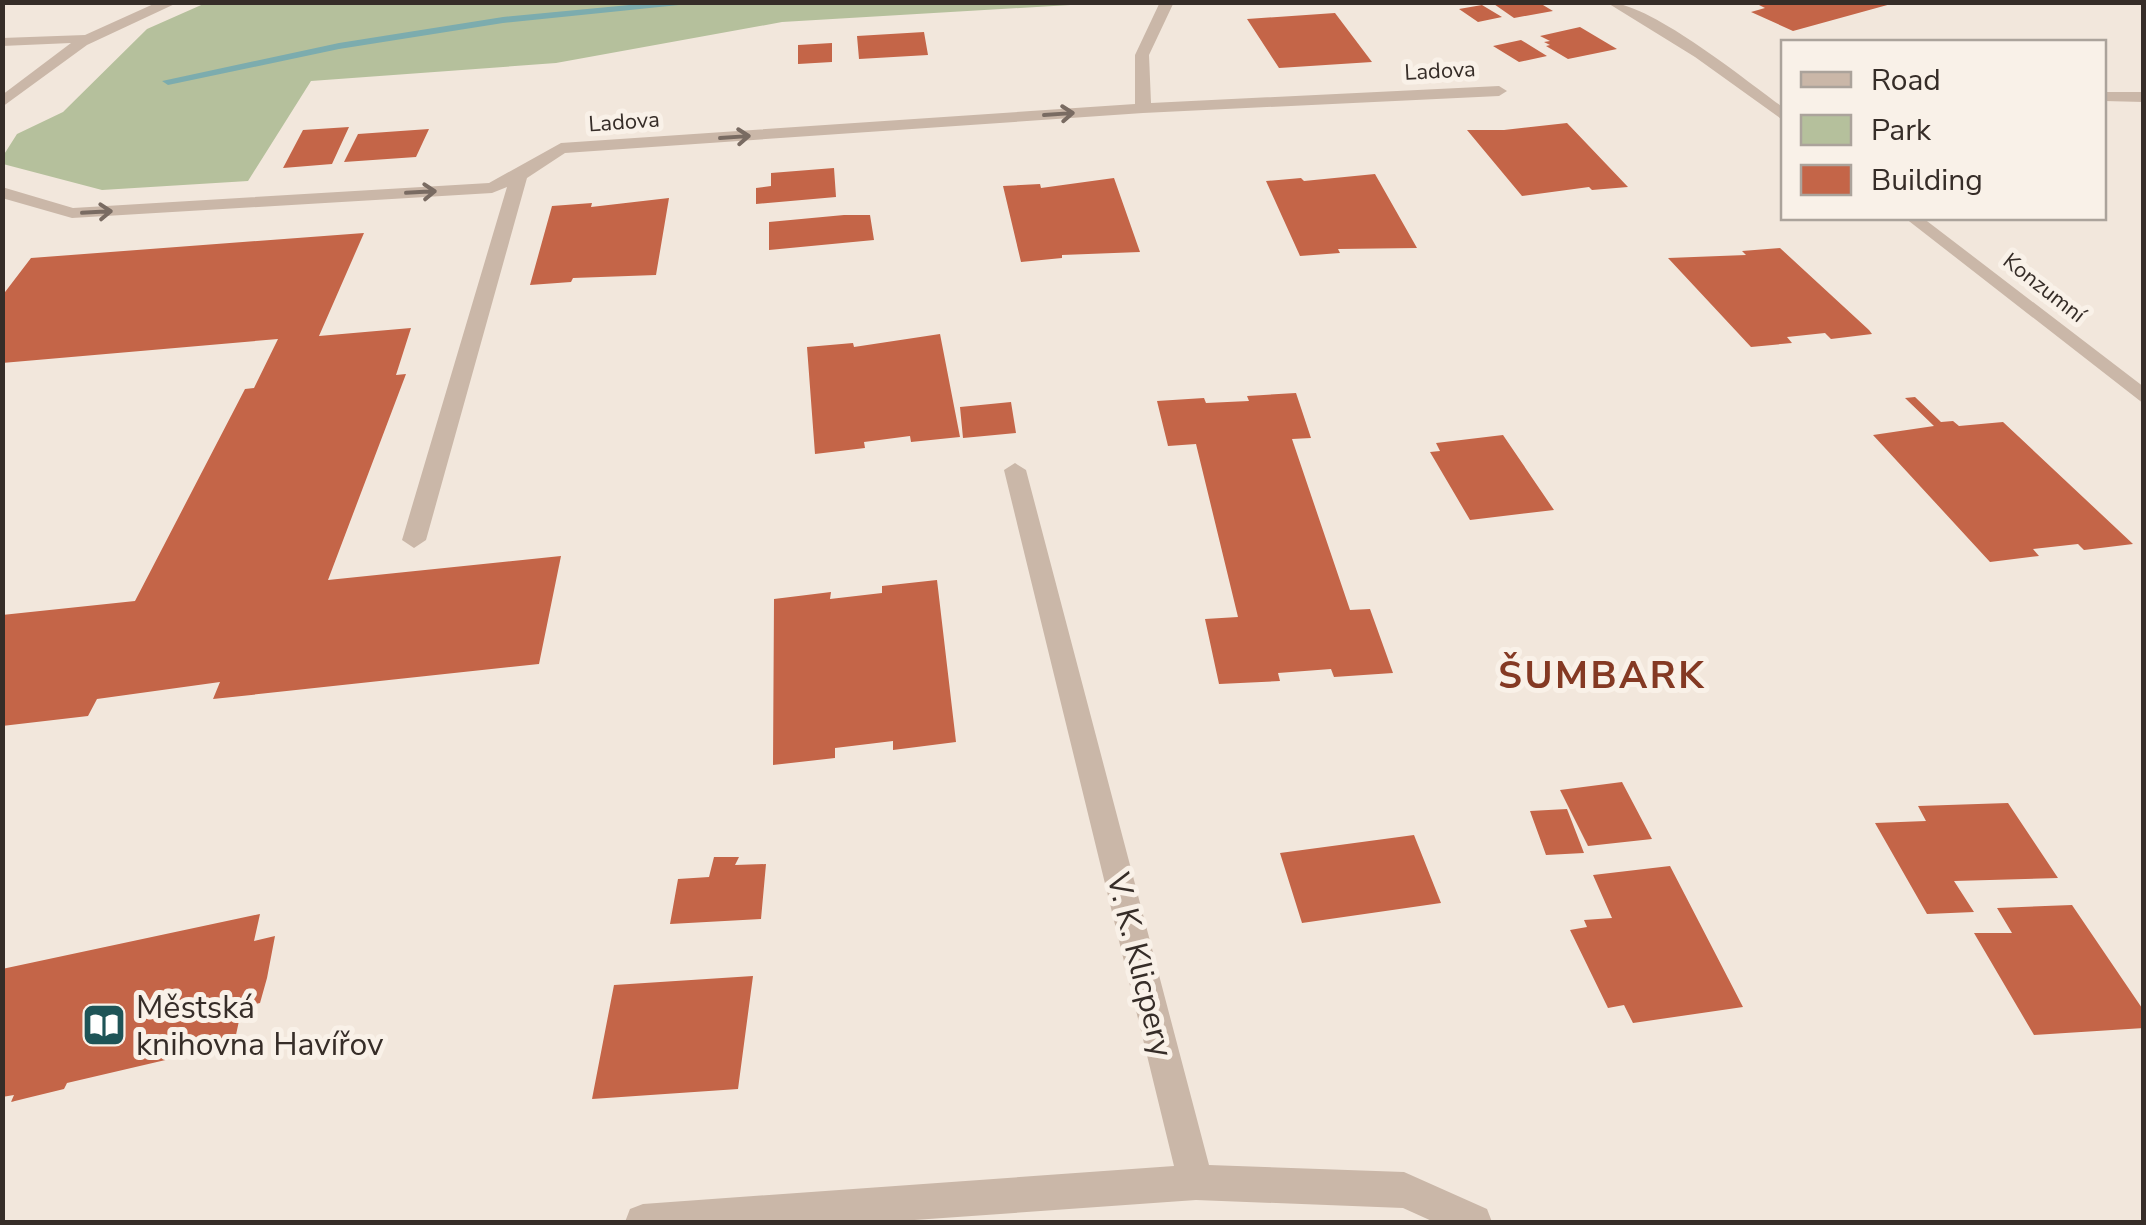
<svg xmlns="http://www.w3.org/2000/svg" width="2146" height="1225" font-family="'Nunito Sans',sans-serif">
  <style>
    .green { fill: #b5c09c }
    .lines { fill: none; stroke-linecap: round; stroke-linejoin: round }
    .stream { fill: #7cacae; fill-rule: evenodd }
    .building { fill: #c46548 }
    .minor { fill: #cab7a8; fill-rule: evenodd }
    .oneway { stroke: #796b62 }
    .labels { text-anchor: middle; dominant-baseline: central; stroke-width: 10; stroke-linejoin: round; paint-order: stroke }
    .far-street-label { font-size: 22px; fill: #362d28; stroke: #f9f1e8 }
    .near-street-label { font-size: 32px; fill: #362d28; stroke: #f9f1e8 }
    .near-poi-label { font-size: 32px; fill: #362d28; stroke: #f9f1e8; text-anchor: start }
    .district-label { font-size: 38px; font-weight: bold; letter-spacing: 2.5px; fill: #843923; stroke: #f9f1e8 }
  </style>
  <rect width="100%" height="100%" fill="#f2e7dc"/>
  <!-- green -->
  <path class="green" d="M208,2h896v1l-322,19 -226,41 -245,18 -63,100 -146,9 -99,-26v-8l14,-22 46,-22 84,-83z"/>
  <g class="lines">
    <!-- stream -->
    <path class="stream" d="M661,2h47l-205,21 -164,26 -171,36 -6,-4 177,-38 164,-26z"/>
  </g>
  <!-- building -->
  <path class="building" d="M1491,2h47l15,9 -39,7z
    M1753,2h138v2l-98,27 -42,-19 14,-4z
    M1482,5l20,12 -24,5 -19,-13z
    M1335,13l37,49 -93,6 -32,-49z
    M1580,27l37,22 -49,10 -22,-13 4,-1 -6,-3 6,-1 -10,-5z
    M924,32l4,23 -69,4 -2,-23z
    M1521,40l26,16 -28,6 -26,-16z
    M832,43v19l-34,2v-19z
    M1567,123l61,64 -36,3 -3,-3 -67,9 -55,-66h37z
    M349,127l-17,37 -49,4 20,-38z
    M429,129l-13,28 -72,5 14,-28z
    M834,168l2,29 -80,7v-16l15,-2v-13z
    M1375,174l42,74 -79,1 2,4 -40,3 -34,-75 35,-3 3,3z
    M1114,178l26,74 -78,3v3l-41,4 -18,-76 37,-2 1,4z
    M669,198l-13,77 -83,3 -2,4 -41,3 22,-79 40,-3 -1,4z
    M844,215h26l4,25 -105,10v-28z
    M364,233l-45,103 92,-8 -15,47 10,-1 -78,206 233,-24 -22,108 -326,35 7,-17 -123,17 -9,17 -86,10v-111l133,-14 110,-212 9,-1 24,-49 -276,24v-67l29,-38z
    M1780,248l89,82 3,4 -41,5 -6,-6 -38,4 5,6 -41,4 -83,-89 78,-3 -4,-4z
    M940,334l20,103 -49,5 -1,-6 -46,6 1,6 -50,6 -8,-107 46,-4 1,4z
    M1296,393l15,45 -19,1 58,171 20,-1 23,64 -59,4 -3,-8 -53,4 2,8 -61,3 -14,-65 33,-2 -42,-173 -28,2 -11,-45 47,-3 2,5 43,-2 -2,-5z
    M1915,397l26,25 12,-1 6,5 44,-4 130,122 -49,6 -6,-6 -45,5 6,7 -49,6 -117,-127 61,-9 -29,-28z
    M1011,402l5,31 -53,5 -3,-31z
    M1503,435l51,75 -84,10 -40,-68 10,-1 -4,-8z
    M937,580l19,162 -63,8v-9l-58,7v10l-62,7 1,-166 57,-7 -1,7 52,-6v-7z
    M1622,782l30,57 -64,7 -28,-56z
    M2008,803l50,75 -104,3 20,31 -47,2 -52,-91 51,-2 -8,-15z
    M1567,809l17,44 -38,2 -16,-44z
    M1414,835l27,68 -139,20 -22,-70z
    M714,857h25l-4,8 31,-1 -5,55 -91,5 8,-45 31,-2z
    M1670,866l73,141 -110,16 -9,-18 -16,3 -38,-78 17,-3 -3,-7 28,-2 -19,-43z
    M2072,905l72,106v17l-110,7 -60,-102h38l-15,-25z
    M260,914l-6,27 21,-5 -8,42 -7,25 -18,4 -8,37 -167,39 -3,6 -37,9 -16,4 3,-7 -12,2v-128z
    M753,976l-15,113 -146,10 22,-114z"/>
  <g class="lines">
    <!-- minor -->
    <path class="minor" d="M158,2h21l-92,43 -85,62v-12l69,-52 -69,3v-8l83,-3z
      M1160,2h14l-25,53 2,48 348,-17 8,5 -8,5 -356,17 -578,40 -38,25 -101,362 -12,8 -12,-8 105,-353 -15,6 -420,25 -70,-20v-11l71,21 416,-25 72,-40 574,-39v-49z
      M1606,2c44,0 139,78 178,106v13l-89,-64z
      M2144,92v10l-40,-1v-9z
      M1905,218h18l221,169v17z
      M1015,463l11,7 183,695 195,7 83,37 5,13h-58l-31,-14 -207,-8 -310,22h-261l5,-13 13,-5 531,-38 -170,-696z"/>
  </g>
  <!-- one-way arrows -->
  <defs><path id="oneway-shaft" d="M-6 0H5M1.5-3L5.5 0L1.5 3" fill="none" stroke-width="1.6" stroke-linecap="round" stroke-linejoin="round" transform="scale(2.5)"/></defs>
  <g class="oneway">
    <use href="#oneway-shaft" transform="translate(1059 114) rotate(-4)"/>
    <use href="#oneway-shaft" transform="translate(735 137) rotate(-4)"/>
    <use href="#oneway-shaft" transform="translate(421 192) rotate(-3)"/>
    <use href="#oneway-shaft" transform="translate(97 212) rotate(-3)"/>
  </g>
  <!-- icons -->
  <defs>
    <symbol id="library-square" viewBox="-11 -11 22 22"><rect x="-9" y="-9" width="18" height="18" rx="4" fill="#1e5457" stroke="#f9f1e8"/><path d="M-6-4Q-3-5.5-.7-3.5V5Q-3 3-6 4ZM6-4Q3-5.5 .7-3.5V5Q3 3 6 4Z" fill="#fff"/></symbol>
  </defs>
  <g fill-rule="evenodd">
    <use href="#library-square" x="79" y="1000" width="50" height="50"/>
  </g>
  <g class="labels">
    <!-- far-street labels -->
    <g class="far-street-label">
      <text transform="translate(1440 71) rotate(-3)">Ladova</text>
      <text transform="translate(624 122) rotate(-4)">Ladova</text>
      <text transform="translate(2044 288) rotate(38)">Konzumní</text>
    </g>
    <!-- near-street labels -->
    <g class="near-street-label">
      <text transform="translate(1140 965) rotate(76)">V. K. Klicpery</text>
    </g>
    <!-- near-poi labels -->
    <g class="near-poi-label">
      <text x="136" y="1007">Městská<tspan x="136" dy="37">knihovna Havířov</tspan></text>
    </g>
    <!-- district labels -->
    <g class="district-label">
      <text x="1602" y="675">ŠUMBARK</text>
    </g>
  </g>
  <!-- border -->
  <rect width="2146" height="1225" fill="none" stroke="#362d28" stroke-width="10"/>
  <!-- legend -->
  <rect x="1781" y="40" width="325" height="180" fill="#f9f1e8" stroke="#aba39b" stroke-width="2.5"/>
  <rect x="1801" y="72" width="50" height="15" fill="#cab7a8" stroke="#aba39b" stroke-width="2.5"/>
  <text x="1871" y="90" font-size="30" fill="#362d28">Road</text>
  <rect x="1801" y="115" width="50" height="30" fill="#b5c09c" stroke="#aba39b" stroke-width="2.5"/>
  <text x="1871" y="140" font-size="30" fill="#362d28">Park</text>
  <rect x="1801" y="165" width="50" height="30" fill="#c46548" stroke="#aba39b" stroke-width="2.5"/>
  <text x="1871" y="190" font-size="30" fill="#362d28">Building</text>
</svg>
